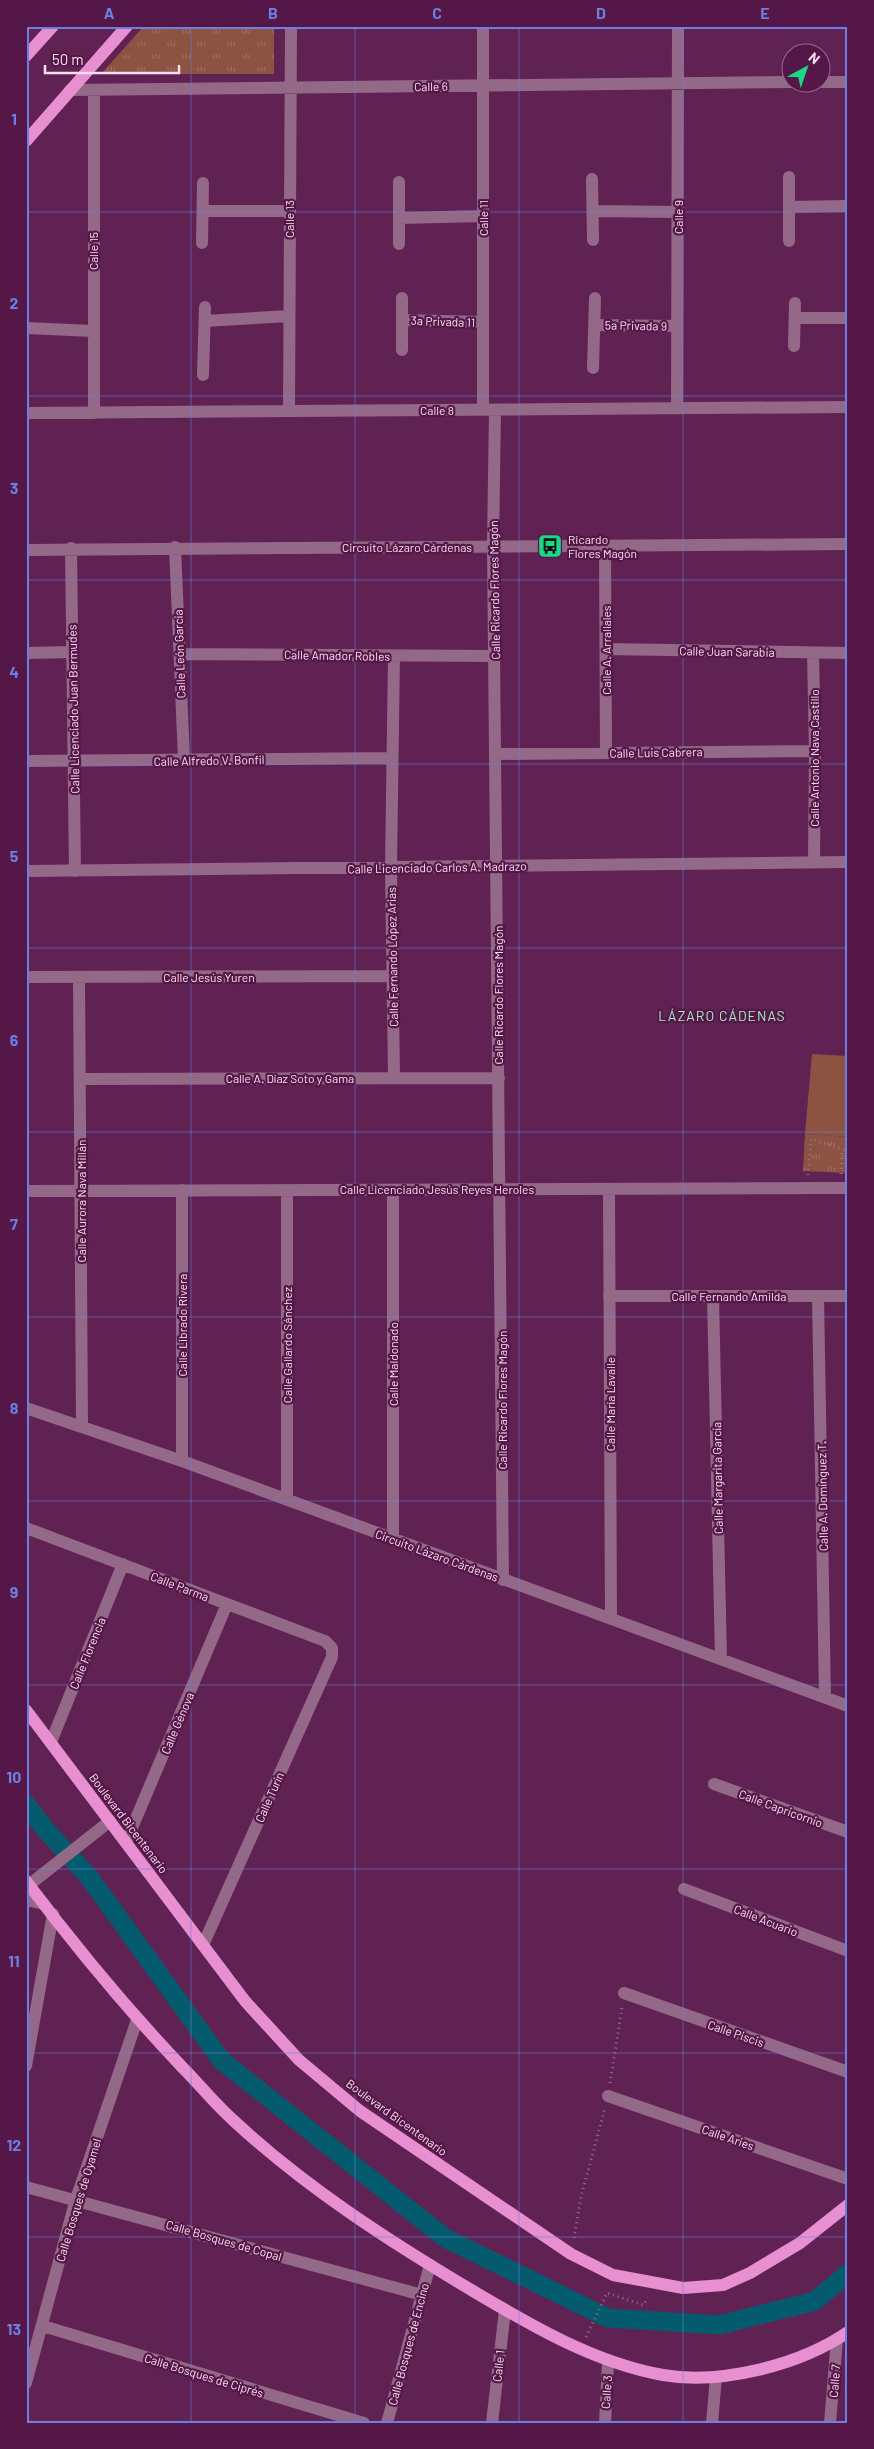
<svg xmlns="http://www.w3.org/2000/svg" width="874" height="2449" font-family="Barlow,sans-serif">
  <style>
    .grass { fill: url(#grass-tufts) }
    .pitch { fill: #8d5342 }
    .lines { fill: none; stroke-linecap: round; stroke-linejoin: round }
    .canal { stroke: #035b6d; stroke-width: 19 }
    .path { stroke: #9d6b91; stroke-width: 3; stroke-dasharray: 1 4; stroke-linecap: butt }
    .minor { stroke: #946988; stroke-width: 12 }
    .major { stroke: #e78fd0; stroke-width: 12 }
    .grid { fill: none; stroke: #6b80e1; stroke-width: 1; stroke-opacity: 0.55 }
    .labels { text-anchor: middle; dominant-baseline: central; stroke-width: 4.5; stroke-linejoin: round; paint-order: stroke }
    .street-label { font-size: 12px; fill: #fcdef3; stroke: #541747 }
    .poi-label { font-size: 12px; fill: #fcdef3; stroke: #541747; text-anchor: start }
    .neighbourhood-label { font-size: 14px; letter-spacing: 1px; fill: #a2efc1; stroke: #541747 }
    .neatline { fill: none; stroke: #6b80e1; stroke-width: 2 }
    .grid-label { font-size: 16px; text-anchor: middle; font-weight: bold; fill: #6b80e1 }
  </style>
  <defs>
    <pattern id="grass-tufts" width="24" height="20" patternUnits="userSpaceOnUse" patternTransform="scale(1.25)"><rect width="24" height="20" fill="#8d5342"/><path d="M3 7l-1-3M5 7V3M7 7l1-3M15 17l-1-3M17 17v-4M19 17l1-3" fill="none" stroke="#9e6b5e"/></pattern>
  </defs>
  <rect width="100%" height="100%" fill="#602252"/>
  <!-- grass -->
  <path class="grass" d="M144,26h130v48h-173z
    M805,1134l43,3v36l-45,-2z"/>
  <!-- pitch -->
  <path class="pitch" d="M812,1054l36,2v81l-43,-3z"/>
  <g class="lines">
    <!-- canal -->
    <path class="canal" d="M26,1804l18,24 45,49 132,183 224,178 163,80 111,7 96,-24 33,-28"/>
    <!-- path -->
    <path class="path" d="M841,1174l1,-25
      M808,1175l3,-36 37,12
      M610,2083l12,-76
      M574,2238l7,-41 24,-89
      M586,2337l21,-44 36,12 5,-7"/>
    <!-- minor -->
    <path class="minor" d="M822,82h26
      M70,90l722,-8
      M789,177v64
      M592,179l1,61
      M399,182v62
      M789,207l59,-1
      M204,211h85
      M593,211l85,1
      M400,218l83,-2
      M202,243l1,-60
      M795,318h53
      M403,320l80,2
      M205,321l84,-5
      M594,325l83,1
      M26,328l67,3
      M794,346l1,-43
      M402,350v-52
      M593,368l2,-70
      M203,375l2,-68
      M677,408l1,-382
      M483,410v-384
      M495,410l-2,136 10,1034
      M289,411l2,-385
      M26,413l822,-6
      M94,413v-323
      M605,546l1,207
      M175,547l9,213
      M71,548l4,323
      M26,550l822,-6
      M606,649l242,4
      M26,653l47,-1
      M813,653l2,98 -1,111
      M179,654l316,2
      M496,754l319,-3
      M26,761l366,-3
      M26,871l822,-9
      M26,977l366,-1
      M79,977l3,448
      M394,1078l-3,-211 3,-211
      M80,1079l419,-1
      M609,1189l2,430
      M182,1190v271
      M393,1190v349
      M26,1191l822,-3
      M609,1296h239
      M713,1296l8,363
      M818,1296l7,401
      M26,1408l156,53 666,245
      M287,1500v-310
      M26,1528l299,113 7,7v9l-129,288
      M51,1742l72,-178
      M714,1784l134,48
      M126,1842l101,-238
      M29,1885l81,-64
      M684,1889l164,62
      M26,1900l18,4
      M624,1993l224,79
      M26,2066l27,-152
      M608,2096l240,83
      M26,2187l396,108
      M43,2326l321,97
      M26,2383l50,-184 61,-179
      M387,2423l43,-158
      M492,2423l13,-113
      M605,2423l3,-61
      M712,2423l4,-46
      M830,2423l7,-84"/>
    <!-- major -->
    <path class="major" d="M26,56l27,-30
      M26,141l101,-115
      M26,1710l219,291 54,59 61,51 211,143 42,21 70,13 40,-3 27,-12 50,-30 48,-38
      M26,1881c49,65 102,129 157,187 17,17 32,36 50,52 72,67 156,121 240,171 59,35 122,72 190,84 58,10 137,-10 185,-43"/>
  </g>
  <!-- grid -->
  <path class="grid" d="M191,26v2397M355,26v2397M519,26v2397M683,26v2397M26,212h822M26,396h822M26,580h822M26,764h822M26,948h822M26,1132h822M26,1317h822M26,1501h822M26,1685h822M26,1869h822M26,2053h822M26,2237h822"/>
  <!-- icons -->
  <defs>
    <symbol id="bus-square" viewBox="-11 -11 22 22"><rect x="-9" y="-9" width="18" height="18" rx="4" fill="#19d989" stroke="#541747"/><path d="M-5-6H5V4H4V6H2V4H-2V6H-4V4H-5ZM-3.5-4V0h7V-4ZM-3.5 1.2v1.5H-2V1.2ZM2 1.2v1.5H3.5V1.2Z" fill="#111"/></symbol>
  </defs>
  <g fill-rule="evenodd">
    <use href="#bus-square" x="536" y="532" width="28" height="28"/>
  </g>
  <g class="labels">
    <!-- street labels -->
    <g class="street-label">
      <text transform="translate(431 86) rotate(-1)">Calle 6</text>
      <text transform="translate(678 217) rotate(-90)">Calle 9</text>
      <text transform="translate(483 218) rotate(-90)">Calle 11</text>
      <text transform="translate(289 219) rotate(-90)">Calle 13</text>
      <text transform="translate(93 251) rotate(-90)">Calle 15</text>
      <text transform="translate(443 321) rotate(2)">3a Privada 11</text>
      <text transform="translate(636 325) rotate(1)">5a Privada 9</text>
      <text x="437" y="410">Calle 8</text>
      <text x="407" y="547">Circuito Lázaro Cárdenas</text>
      <text transform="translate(494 590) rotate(-91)">Calle Ricardo Flores Magón</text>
      <text transform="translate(606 650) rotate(-90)">Calle A. Arrallales</text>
      <text transform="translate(727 651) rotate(1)">Calle Juan Sarabia</text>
      <text transform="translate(179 654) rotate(-92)">Calle León García</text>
      <text transform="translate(337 655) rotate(1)">Calle Amador Robles</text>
      <text transform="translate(73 709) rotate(-91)">Calle Licenciado Juan Bermudes</text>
      <text transform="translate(656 752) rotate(-1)">Calle Luis Cabrera</text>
      <text transform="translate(814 758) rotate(-90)">Calle Antonio Nava Castillo</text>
      <text transform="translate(209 760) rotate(-1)">Calle Alfredo V. Bonfil</text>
      <text transform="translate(437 867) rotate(-1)">Calle Licenciado Carlos A. Madrazo</text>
      <text transform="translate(392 957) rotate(-91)">Calle Fernando López Arias</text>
      <text x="209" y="977">Calle Jesús Yuren</text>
      <text transform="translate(498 995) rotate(-90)">Calle Ricardo Flores Magón</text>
      <text x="290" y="1078">Calle A. Díaz Soto y Gama</text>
      <text x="437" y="1189">Calle Licenciado Jesús Reyes Heroles</text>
      <text transform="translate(81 1201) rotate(-90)">Calle Aurora Nava Millán</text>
      <text x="729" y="1296">Calle Fernando Amilda</text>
      <text transform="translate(182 1325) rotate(-90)">Calle Librado Rivera</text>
      <text transform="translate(287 1345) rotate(-90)">Calle Gallardo Sánchez</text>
      <text transform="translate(393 1364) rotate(-90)">Calle Maldonado</text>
      <text transform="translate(502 1400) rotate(-90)">Calle Ricardo Flores Magón</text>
      <text transform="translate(610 1404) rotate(-90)">Calle María Lavalle</text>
      <text transform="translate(717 1478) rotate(-91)">Calle Margarita García</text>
      <text transform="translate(822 1496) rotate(-91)">Calle A. Domínguez T.</text>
      <text transform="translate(437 1555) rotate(20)">Circuito Lázaro Cárdenas</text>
      <text transform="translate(180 1586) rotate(21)">Calle Parma</text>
      <text transform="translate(87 1653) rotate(-68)">Calle Florencia</text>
      <text transform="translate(177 1723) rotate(-67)">Calle Génova</text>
      <text transform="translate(269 1797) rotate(-66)">Calle Turín</text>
      <text transform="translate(781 1808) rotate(20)">Calle Capricornio</text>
      <text transform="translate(129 1823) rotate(53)">Boulevard Bicentenario</text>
      <text transform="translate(766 1920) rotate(21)">Calle Acuario</text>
      <text transform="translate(736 2033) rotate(19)">Calle Piscis</text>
      <text transform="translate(397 2117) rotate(36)">Boulevard Bicentenario</text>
      <text transform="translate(728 2137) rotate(19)">Calle Aries</text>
      <text transform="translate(78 2200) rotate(-73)">Calle Bosques de Oyamel</text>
      <text transform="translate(224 2240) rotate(16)">Calle Bosques de Copal</text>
      <text transform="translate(408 2344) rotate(-75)">Calle Bosques de Encino</text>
      <text transform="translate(498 2366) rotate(-84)">Calle 1</text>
      <text transform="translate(204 2375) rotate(17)">Calle Bosques de Ciprés</text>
      <text transform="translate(834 2381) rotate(-86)">Calle 7</text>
      <text transform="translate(606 2392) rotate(-86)">Calle 3</text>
    </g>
    <!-- poi labels -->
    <g class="poi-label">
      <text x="568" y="539">Ricardo<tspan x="568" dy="14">Flores Magón</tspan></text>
    </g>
    <!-- neighbourhood labels -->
    <g class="neighbourhood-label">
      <text x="722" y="1015">LÁZARO CÁDENAS</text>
    </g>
  </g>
  <!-- border -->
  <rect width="874" height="2449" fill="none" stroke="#541747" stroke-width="55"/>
  <!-- north arrow -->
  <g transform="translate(806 68) rotate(40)"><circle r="24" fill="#541747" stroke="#97678c"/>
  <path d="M0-4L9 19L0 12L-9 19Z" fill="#19d989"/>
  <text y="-8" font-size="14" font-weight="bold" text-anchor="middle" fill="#fcdef3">N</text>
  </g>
  <!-- scale -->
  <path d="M45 65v8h134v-8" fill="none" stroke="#fcdef3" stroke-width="2.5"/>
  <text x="52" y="65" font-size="15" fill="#fcdef3" stroke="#541747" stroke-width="4" paint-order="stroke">50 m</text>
  <rect x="28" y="28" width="818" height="2394" class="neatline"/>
  <g class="grid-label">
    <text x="109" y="19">A</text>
    <text x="273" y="19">B</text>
    <text x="437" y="19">C</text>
    <text x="601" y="19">D</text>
    <text x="765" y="19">E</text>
    <text x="14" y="125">1</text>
    <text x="14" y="309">2</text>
    <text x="14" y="494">3</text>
    <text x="14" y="678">4</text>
    <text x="14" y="862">5</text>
    <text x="14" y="1046">6</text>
    <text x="14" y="1230">7</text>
    <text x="14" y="1414">8</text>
    <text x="14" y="1598">9</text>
    <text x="14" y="1783">10</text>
    <text x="14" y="1967">11</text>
    <text x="14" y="2151">12</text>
    <text x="14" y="2335">13</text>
  </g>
</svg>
